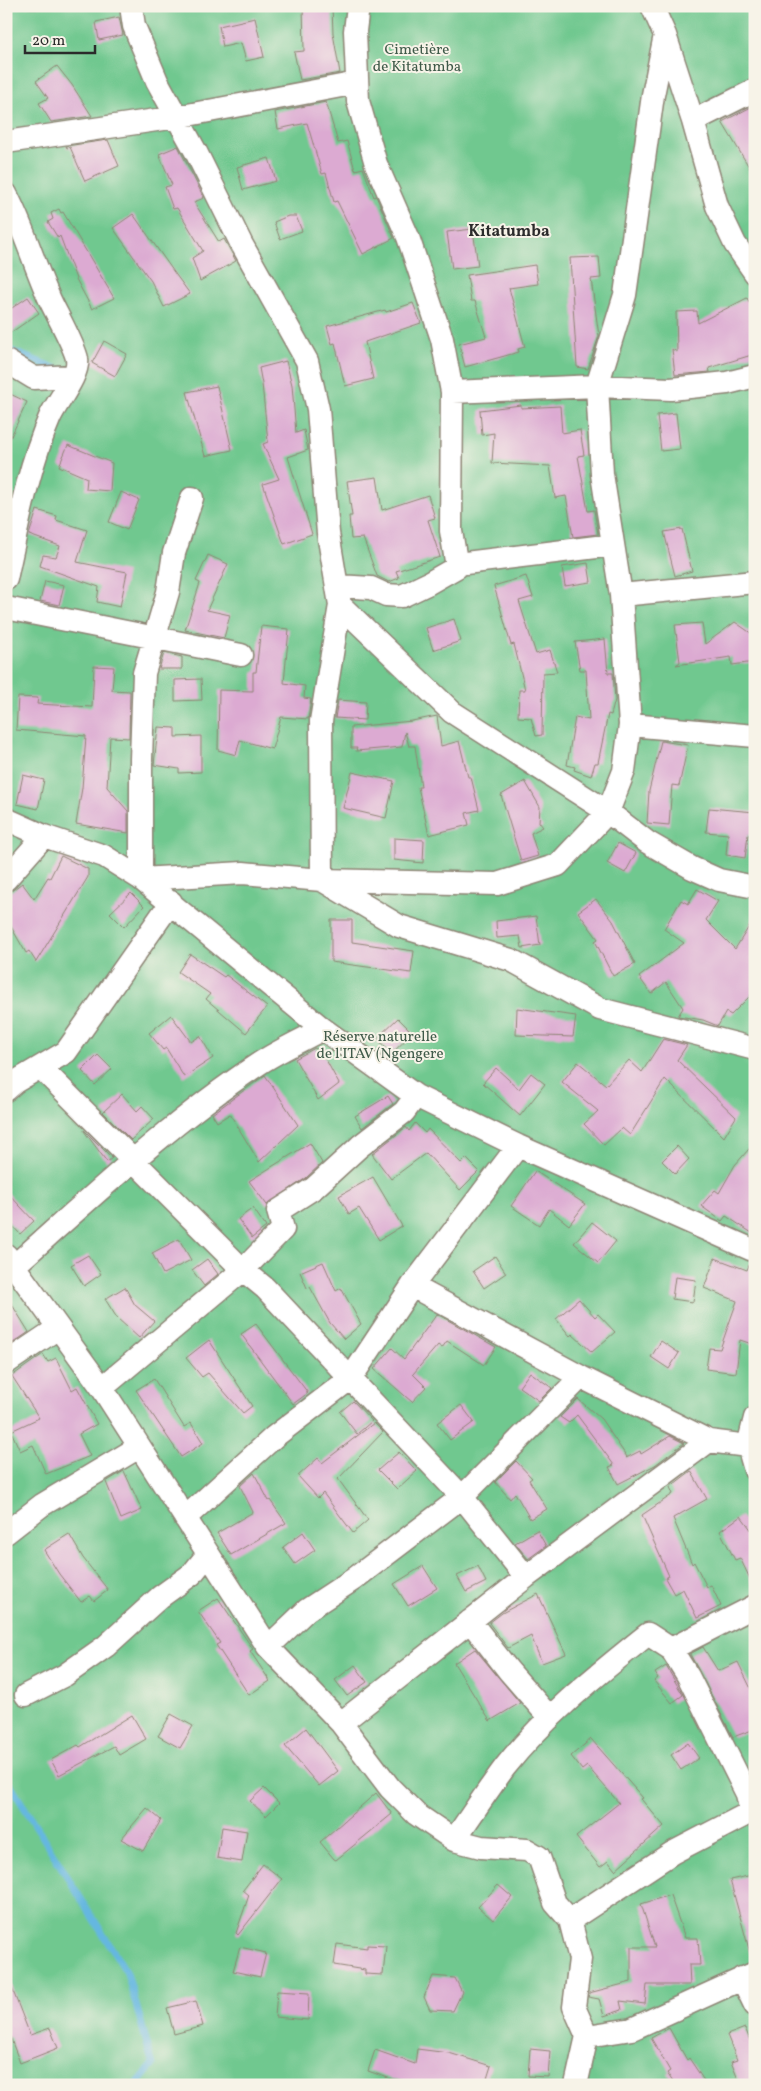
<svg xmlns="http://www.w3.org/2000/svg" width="761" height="2091" font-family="Vollkorn,serif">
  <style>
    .green { fill: #6fc88f; stroke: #4d7a5d }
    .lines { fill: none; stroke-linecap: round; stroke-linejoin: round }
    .stream { stroke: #65b7e0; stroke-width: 7 }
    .building { fill: #dcaad2 }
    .minor-casing { stroke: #8e8474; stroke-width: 25 }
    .minor { stroke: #fff; stroke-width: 22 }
    .labels { text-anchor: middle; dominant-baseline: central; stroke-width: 4; stroke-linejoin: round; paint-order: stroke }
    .park-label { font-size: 15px; fill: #3f5a49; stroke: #f7f3e8 }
    .neighbourhood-label { font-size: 16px; font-weight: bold; fill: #2b2b2b; stroke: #f7f3e8 }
  </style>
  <rect width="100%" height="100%" fill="#f7f3e8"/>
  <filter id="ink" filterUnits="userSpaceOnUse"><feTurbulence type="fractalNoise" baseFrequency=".02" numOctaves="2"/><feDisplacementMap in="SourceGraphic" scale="10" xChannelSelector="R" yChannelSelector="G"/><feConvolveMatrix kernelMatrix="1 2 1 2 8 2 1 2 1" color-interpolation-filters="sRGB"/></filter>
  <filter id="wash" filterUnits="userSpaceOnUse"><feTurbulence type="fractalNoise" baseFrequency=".0096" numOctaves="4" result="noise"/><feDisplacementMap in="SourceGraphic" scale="20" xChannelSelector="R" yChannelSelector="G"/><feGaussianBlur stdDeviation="1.12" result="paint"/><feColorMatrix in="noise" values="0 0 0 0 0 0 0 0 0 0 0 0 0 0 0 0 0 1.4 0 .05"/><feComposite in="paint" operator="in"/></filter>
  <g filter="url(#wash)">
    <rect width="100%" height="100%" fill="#f0debc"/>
    <!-- green -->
    <path class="green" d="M6,6h749v2079h-749z"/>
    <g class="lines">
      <!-- stream -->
      <path class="stream" d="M6,349l51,20
        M6,1778l121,195 26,92 -17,20"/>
    </g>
    <g id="blocks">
      <!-- building -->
      <path class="building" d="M303,6h29l1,27 7,40 -40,7 -6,-28 10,-1z
        M119,17l4,18 -24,5 -3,-18z
        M255,18l9,39 -18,4 -5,-18 -18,4 -4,-21z
        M57,66l15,19 20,31 -41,6 -12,-19 9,-5 -12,-17z
        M326,102l12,41 9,-2 8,29 8,-2 11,29 2,-1 18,42 -31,16 -26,-53 -3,1 -8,-29 -4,1 -15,-51 -29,6 -3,-17z
        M755,105v72l-33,-55z
        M108,140l11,26 -34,15 -15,-34 -3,1 -1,-2z
        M178,146l26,52 -10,4 25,40 5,-3 12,22 -36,20 -8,-23 11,-7 -26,-43 -4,1 -8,-22 7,-2 -13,-31z
        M269,158l7,23 -33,9 -6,-23z
        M59,209l2,4 2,-1 51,86 -22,11 -16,-30 -16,-43 -2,2 -10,-16 5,-3 -2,-6z
        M133,214l43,61 14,19 -26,13 -13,-26 -38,-53z
        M288,216h8l6,15 -22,8 -6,-17z
        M473,229l5,37 -26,3 -5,-37z
        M599,257l2,21 -10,1 8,57 -11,33 -11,-2 -7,-109z
        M535,265l3,19 -29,4 16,59 -7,2 1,3 -54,15 -6,-23 27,-7 -11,-36h-4l-4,-26z
        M28,297l11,16 -33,23v-24z
        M747,298l8,14v42l-46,14 1,4 -35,3 -3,-26 5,3 -1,-40 21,-1 1,12z
        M413,303l8,20 -56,19 8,37 -28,7 -10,-43 -3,1 -5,-18 58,-16 1,2z
        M104,341l23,13 -12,22 -23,-13z
        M286,361l6,24 4,48 8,-3 4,20 -20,7 24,77 -28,10 -21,-60 16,-5 -16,-35 5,-2 -6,-58 -3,-16z
        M217,386l15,64 -27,6 -18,-64z
        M6,392l21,10 -21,45z
        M521,405v3l39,-2 2,27 18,-3 4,25 -6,1 10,55 6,-1 4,24 -25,3 -7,-41 -11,2 -5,-32 -58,-3 2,-30 -12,2 -2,-25z
        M676,413l4,36 -19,2 -4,-36z
        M68,445l44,18 -2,28 -24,-2 1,-11 -28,-12z
        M377,477l5,33 46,-15 7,23 -7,2 12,37 -44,14 3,7 -10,4 -12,-6 -14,-38 -12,1 -2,-23h3l-5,-35z
        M121,492l18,8 -12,30 -18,-8z
        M37,510l20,6 -1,4 31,10 -10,32 50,10 -7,35 -23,-5 2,-15 -59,-21 3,-11 13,2 4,-11 -31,-11z
        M682,529l10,42 -17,5 -11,-44z
        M208,555l20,9 -21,46 23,5 -6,23 -39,-8 15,-47 -4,-2z
        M588,563l3,19 -26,4 -3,-19z
        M526,576l7,21 -14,4 17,53 14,-4 7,22 -14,1 -1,62 -6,1 -5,-18 -13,-1 1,-27h6l-11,-46 -3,1 -17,-59z
        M45,581l19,4 -5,20 -19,-4z
        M454,619l7,22 -28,9 -7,-22z
        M735,622l20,14v26l-23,3 -1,-8 -55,8 4,-3 -5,-37 27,-2 3,21z
        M261,626l28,3 -5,54 21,3 -1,12 7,1 -3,20 -27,-2 -9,32 -32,-9 -4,15 -18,-5 1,-60 34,1v-19h3z
        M605,639l3,34h5l2,27 -4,15 -3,-1 -10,49h-3l-4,13 -17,-6 1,-3 -8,-2 8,-48 14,3 -3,-50h-6l-5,-28z
        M164,653l18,4v12h-23z
        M94,666l20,1 -2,23 18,1 -1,47 -19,-1 -3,50 21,24v22l-52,-9 6,-36 4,-52 -70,-6 2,-33 20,1 -1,6 55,3z
        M201,679l1,21 -27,1v-21z
        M338,700l28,2 -1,18 -30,-2z
        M437,716l4,30 18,-5 9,36h3l8,33 -13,3 3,12 -40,10 -11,-48h3l-6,-41h-6l-4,-14 -3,15 -46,4 1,-3h-6v-21l61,-6z
        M158,727l17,1v9l26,-1v36l-22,1v-4l-25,-4z
        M661,741l27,4 -9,41 -7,-1 -3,40 -22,-2 2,-32z
        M352,772l42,9 -8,37 -43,-10z
        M23,775l21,5 -6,29 -21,-5z
        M525,781l15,26 -1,15 4,5 -12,6 7,23 -17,5 -20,-66z
        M709,808l46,4v24l-7,-1 -3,23 -19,-3 2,-21 -22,-2z
        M394,838l30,2 -1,23 -29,-3z
        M618,843l18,10 -11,20 -18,-10z
        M61,856l27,13v8l-52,85 -7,-11 -3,2 -20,-35v-23l16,-12 12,16 14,-22 2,1z
        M697,889l21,12 -12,19 29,29 20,-32v74l-24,24 -5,-3 -8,14 -15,-6 -25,-4 5,-8 -17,-26 -15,12 -12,-17 45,-34 -20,-14 17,-29 7,4z
        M131,893l13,13 -20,21 -14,-14z
        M596,899l17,22 22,43 -22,12 -18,-35 3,-2 -20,-27z
        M536,916l4,29 -18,3 -2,-12 -23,2 -1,-17z
        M331,920h21v22l62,9 -3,22 -80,-11z
        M190,954l34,23 2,-2 41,32 -21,26 -40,-34 4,-5 -32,-22z
        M517,1008l59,8 -3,21 -57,-2z
        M171,1015l20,27 9,-6 13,22 -29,19 -18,-29 -3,2 -14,-17z
        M398,1018l15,15 -22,21 -14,-16z
        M663,1039l24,6 -10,15 59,57 -12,20 -59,-58 -35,56 -8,-7 -18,17 -20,-21 14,-13 -36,-29 16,-20 28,23 23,-25 13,12z
        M315,1048l8,6 16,30 -21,16 -23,-41z
        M98,1055l14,14 -17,16 -13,-14z
        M496,1068l23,21 12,-16 14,11 -25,32 -37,-33z
        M265,1075l33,50 -39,37 -29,-48 -13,8 -5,-8z
        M122,1094l15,17 5,-5 12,13 -23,21 -28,-28z
        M388,1096l5,8 -31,24 -7,-12z
        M415,1123l10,10 3,-4 33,34 5,-5 13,13 -19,19 -34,-37 -35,26 -19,-25 34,-27 3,4z
        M84,1130l28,28 -5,4 -23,-31z
        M755,1142v93l-29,-19 -4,5 -21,-15 14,-16 4,3 16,-28z
        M310,1143l12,20 -16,15 -39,27 -18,-24z
        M677,1146l12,13 -14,15 -13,-13z
        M535,1171l50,33 -16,21 -20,-16 -10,16 -28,-19z
        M373,1177l29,49 -23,14 -20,-32 -10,6 -10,-18z
        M6,1191l28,30 -14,13 -14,-15z
        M253,1208l13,19 -14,11 -14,-19z
        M592,1222l24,19 -18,22 -24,-20z
        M179,1239l12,21 -28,14 -11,-21z
        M88,1255l13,19 -17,12 -13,-21z
        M495,1256l11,17 -22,15 -11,-17z
        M715,1258l32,12 3,-7 5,1v81l-15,-5 -4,33 -30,-4 3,-21 11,1 17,-48 -33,-13z
        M207,1259l11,15 -14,12 -12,-16z
        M323,1262l13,29 5,-3 20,36 -17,15 -14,-16 -20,-36 -3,1 -7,-16z
        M675,1277l21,3 -3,22 -21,-3z
        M125,1287l10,18 19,16 -15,17 -22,-20 -12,-19z
        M6,1295l23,37 -16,11 -7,-10z
        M579,1299l16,18 3,-3 17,18 -23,20 -20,-18 -2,2 -14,-17z
        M437,1314l59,33 -12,18 -37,-24 -5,7 -4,-3 -25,29 13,13 -14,15 -38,-33 18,-21 12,11z
        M256,1324l52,69 -15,11 -52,-70z
        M209,1340l43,66 -9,7 -35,-40 -6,4 -16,-19z
        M661,1341l18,12 -10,16 -18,-12z
        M43,1354l5,8 8,-4 16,32 5,-3 20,37 -18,10 11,22 -44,18 -13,-29 -13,6 -9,-20 28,-13 -27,-42z
        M530,1372l22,16 -13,13 -20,-14z
        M154,1379l30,48 7,-4 12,20 -22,14 -45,-67z
        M578,1399l23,20 26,38 -1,1 14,-7 1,3 29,-18 14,7 -29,22 -37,19 -9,-17 5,-2 -37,-50 -8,8 -9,-6z
        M353,1401l19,20 -15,13 -17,-22z
        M461,1405l13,17 -24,18 -13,-17z
        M374,1423l9,9 -45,47 30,41 -15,13 -30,-40 -5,5 -20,-22 20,-18 4,5z
        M399,1452l18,19 -20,18 -19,-19z
        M516,1461l16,17 -3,2 18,29 -17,10 -15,-26 -5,6 -15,-17z
        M124,1471l18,39 -21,9 -15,-37z
        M691,1471l16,28 -34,19 19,46 2,-2 13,25 4,-2 10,21 -24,12 -14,-29 -9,5 -9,-16 4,-2 -27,-61 31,-21 -3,-7z
        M254,1473l15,28 1,-1 16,23 -55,32 -14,-22 36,-21 -13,-26z
        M741,1516l14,19v54l-15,-31 -5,2 -15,-29z
        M537,1530l9,16 -18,13 -13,-16z
        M303,1532l12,18 -20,14 -12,-17z
        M69,1534l14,24 25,32 -14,11 -4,-5 -9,6 -22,-28 -15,-24z
        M423,1566l14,22 -29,18 -14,-22z
        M478,1566l8,16 -20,10 -9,-16z
        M538,1594l28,60 -24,9 -11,-27 -23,12 -19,-25 13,-10z
        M218,1598l35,51 -3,2 20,30 -21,14 -33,-50 4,-2 -22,-32z
        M703,1647l15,24 20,-9 17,35v32l-22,8 -43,-83z
        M475,1649l45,54 -30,18 -36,-58z
        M355,1665l12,17 -20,14 -12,-16z
        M666,1666l17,29 -11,8 -18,-22 4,-3 -3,-5z
        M171,1714l22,12 -13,22 -22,-12z
        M132,1715l14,24 -27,16 -5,-9 -55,29 -8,-15 27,-15 2,2z
        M306,1728l32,43 -19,15 -34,-40z
        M591,1739l52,59 -2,1 23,27 -49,44 -7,-9 -8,6 -24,-30 43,-34 -32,-37 -5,4 -11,-14z
        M688,1743l11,15 -18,12 -10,-15z
        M264,1788l15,15 -13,13 -16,-15z
        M376,1793l16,21 -56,46 -2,-1 -14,-17z
        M147,1808l14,12 -18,31 -22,-12z
        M222,1827l25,4 -5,31 -25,-4z
        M263,1864l19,15 -44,56 -2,-2 13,-38 -6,-5z
        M752,1875l3,12v66h-5l-20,-73z
        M498,1885l14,12 -19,23 -15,-13z
        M670,1895l15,43h13l2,27h-11l1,20h-43l-2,19 -25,-3 2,9 -18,6 -5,-17 -11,-2 1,-4 42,-11v-35h24l-14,-43z
        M337,1944l30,4v-3l19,1 -3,29 -18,-1v-4l-31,-5z
        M240,1947l26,6 -6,24 -27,-6z
        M433,1976l22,2 7,14 -9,19 -23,-1 -6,-13z
        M8,1978l22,57 20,-7 8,20 -38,15 -10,-26 -4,1z
        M277,1991l32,2 -1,27 -33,-3z
        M196,2001l7,25 -29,8 -7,-26z
        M669,2028l18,32 2,-2 18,27h-32l-8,-12 3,-2 -19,-33z
        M745,2028l10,24v33h-8l-2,-3 -5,2 -9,-22 6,-2 -10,-25z
        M417,2049l32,4 42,13 -6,19h-45l-49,-6 -23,-8 7,-21 40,14z
        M530,2049l20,2 -2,26 -20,-1z"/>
    </g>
  </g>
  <g filter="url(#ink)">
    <use href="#blocks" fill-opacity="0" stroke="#8e8474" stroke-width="1"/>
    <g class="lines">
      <defs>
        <path id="minor" d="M131,6l3,20 23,55 39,71 45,91 66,118 11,48 10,124 12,72 -19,116 1,159 77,46 112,34 89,49 155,40
          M652,6l13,29 28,86 24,85 18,38 20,29
          M693,121l62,-31
          M6,142l171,-25 180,-34
          M6,194c18,34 28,71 44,106 6,13 25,47 27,59 3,15 -21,44 -27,58 -22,51 -32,107 -44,162
          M6,361l28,17 39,-2
          M452,392l145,-6 74,3 56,-6 28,-7
          M457,564l156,-19
          M338,586l33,2 15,7 16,1 27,-13 28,-16 -6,-36 1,-139 -10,-53 -34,-102 -32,-73 -18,-63 -3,-70 3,-25
          M621,595l134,-13
          M340,605l112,107 156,100 39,30 45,26 27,12 36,7
          M6,608l235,47
          M630,725l125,11
          M6,819l38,17 60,20 37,23 182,150 93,67 102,50 237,105
          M6,879l38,-43
          M141,879l102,-6 79,7 175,4 61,-19 50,-53 16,-41 6,-46 -9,-130 -19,-121 -5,-88 28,-91 28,-200 12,-60
          M141,879v-120l3,-86 24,-81 6,-39 18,-55
          M41,1068l202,202 22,18 197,209 64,80
          M6,1090l9,-8 51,-30 105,-150
          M6,1255l96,133 166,259 73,76 49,65 26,26 38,26 27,7 46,3 12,7 16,46 15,17 10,39 -6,48 13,29 -11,49
          M13,1267c80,-71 158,-145 247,-204 20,-13 42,-23 63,-34
          M412,1286l169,91 128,64
          M6,1363l52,-35
          M102,1388l141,-118 40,-41 -5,-18 36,-23 46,-42 44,-34 12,-16
          M755,1418l-7,28 7,24
          M185,1518l89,-81 77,-59 61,-92 106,-140
          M6,1533l36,-28 97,-58
          M470,1621l39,50 41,47
          M268,1647l39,-37 47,-31 108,-82 119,-120
          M671,1649l17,27 59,118
          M26,1695l39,-20 41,-29 54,-49 32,-23 16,-20
          M341,1723l185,-146 183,-136 39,5
          M454,1840c17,-24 33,-49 51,-73 41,-52 92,-92 143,-133l23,15 84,-43
          M570,1920l102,-67 79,-41 -4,-18 8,-6
          M742,1978l13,27
          M587,2036l45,-7 123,-56"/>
      </defs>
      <!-- minor casing -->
      <use href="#minor" class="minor-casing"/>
      <!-- minor -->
      <use href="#minor" class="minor"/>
    </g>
  </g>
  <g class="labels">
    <!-- park labels -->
    <g class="park-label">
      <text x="417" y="50">Cimetière<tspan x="417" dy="17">de Kitatumba</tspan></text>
      <text x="380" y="1037">Réserve naturelle<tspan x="380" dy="17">de l'ITAV (Ngengere</tspan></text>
    </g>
    <!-- neighbourhood labels -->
    <g class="neighbourhood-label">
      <text x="509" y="232">Kitatumba</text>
    </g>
  </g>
  <!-- margin -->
  <rect width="761" height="2091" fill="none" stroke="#f7f3e8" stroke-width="25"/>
  <!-- scale -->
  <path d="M25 45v8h70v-8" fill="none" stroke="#2b2b2b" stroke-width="2.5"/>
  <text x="32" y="45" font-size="15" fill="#2b2b2b" stroke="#f7f3e8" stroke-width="4" paint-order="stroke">20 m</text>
</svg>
